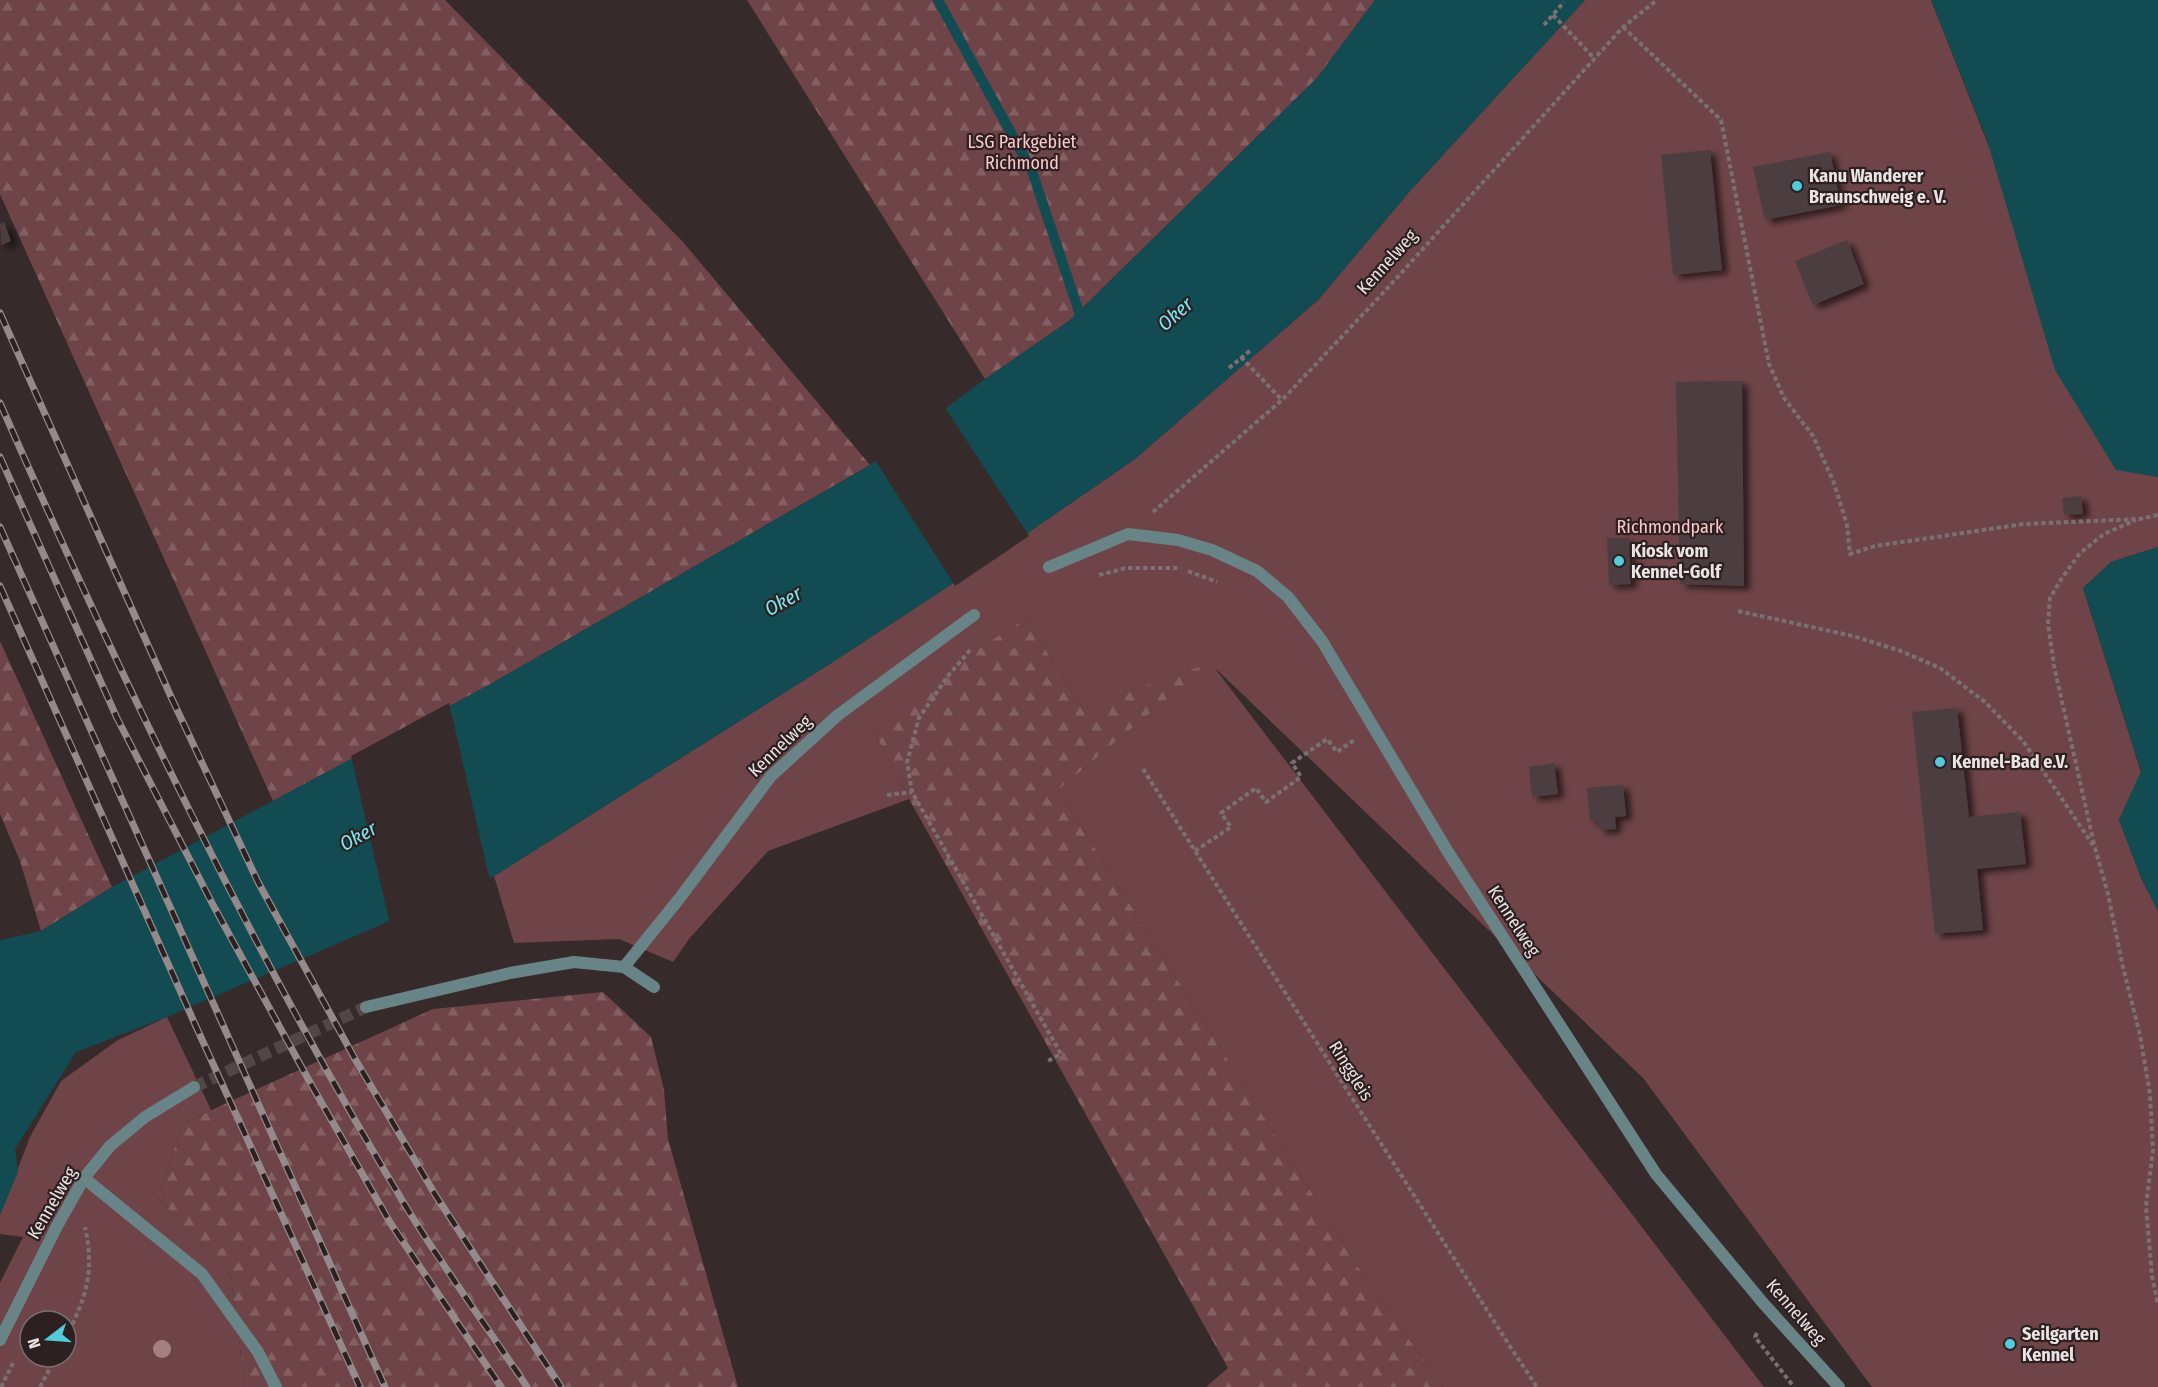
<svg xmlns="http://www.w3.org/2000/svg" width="2158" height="1387" font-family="'Fira Sans Condensed',sans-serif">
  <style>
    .green { fill: #6f4448; fill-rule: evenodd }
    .forest { fill: url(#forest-firs) }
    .water { fill: #124b52 }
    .pier { fill: #372a2b }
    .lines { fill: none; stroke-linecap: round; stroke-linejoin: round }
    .stream { stroke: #124b52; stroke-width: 10 }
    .building { fill: #4b3e3f; filter: url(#shadow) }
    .minor-tunnel { stroke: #524647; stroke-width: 12; stroke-dasharray: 12 6; stroke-linecap: butt }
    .path { stroke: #7b7071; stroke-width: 4; stroke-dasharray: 4.5 3; stroke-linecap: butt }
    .service { stroke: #688487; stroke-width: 12 }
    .minor { stroke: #688487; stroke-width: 12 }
    .rail-casing { stroke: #958a8b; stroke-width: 7 }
    .rail { stroke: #2c2021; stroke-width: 4.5; stroke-dasharray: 14; stroke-linecap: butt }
    .tree { fill: #a48083 }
    .poi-dot { fill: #52cbda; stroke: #2c2021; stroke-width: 2 }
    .labels { text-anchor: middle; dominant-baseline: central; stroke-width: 4.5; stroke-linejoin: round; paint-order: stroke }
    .park-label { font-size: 18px; fill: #fdc7cb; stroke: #2c2021 }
    .poi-label { font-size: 18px; font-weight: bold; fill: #ece3e4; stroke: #2c2021; text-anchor: start }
    .street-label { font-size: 18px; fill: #ece3e4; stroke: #2c2021 }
    .water-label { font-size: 20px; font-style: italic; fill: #7be7f5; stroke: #2c2021 }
  </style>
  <defs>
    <pattern id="forest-firs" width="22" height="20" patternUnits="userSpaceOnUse" patternTransform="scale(1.5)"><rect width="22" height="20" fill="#6f4448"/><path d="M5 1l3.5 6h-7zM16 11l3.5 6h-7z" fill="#845f62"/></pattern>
    <filter id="shadow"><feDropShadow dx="6" dy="4" stdDeviation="3" flood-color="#0009"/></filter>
  </defs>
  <rect width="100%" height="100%" fill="#372a2b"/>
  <!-- green -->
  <path class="green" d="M1585,0h346l185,469 42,8v70l-47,15 -28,26 58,184 -22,48 23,60 16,31v476h-286l-229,-309 -429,-411 550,720h-321l-79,-111 -306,-486 150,-126 -126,44 -56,-90 -153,112 36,69 -141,52 -79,88 -16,23 -54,-23 -105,4 -20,-67 342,-216 148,-97 151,-104 183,-159 91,-108z
    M167,1017l44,93 -28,13 -25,75 73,78 14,111h-245v-104l23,-46 -23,-3v-19l30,-78 31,-56 57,-41zM30,1321h36v36h-36z"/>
  <!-- forest -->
  <path class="forest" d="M0,0h445l238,242 187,223 -383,221 -214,115 -273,-607z
    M747,0h628l-58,78 -248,243 -84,58z
    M1026,618l56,90 128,-45 -152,127 306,486 79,111h-237l22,-19 -319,-569 -36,-69 100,-77z
    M0,641l112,246 -71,44 -21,-70 -20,-47z
    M603,992l48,45 13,53 4,49 70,248h-493l-14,-111 -73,-78 25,-75 250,-114z"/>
  <!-- water -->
  <path class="water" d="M1375,0h210l-176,192 -91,108 -183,159 -151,104 -148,97 -342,216 -327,141 -91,35 -61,97 3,23 -18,43v-275l41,-9 71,-44 375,-201 383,-221 115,-86 84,-58 248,-243z
    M1931,0h227v477l-42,-7 -61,-100 -68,-230z
    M2158,547v364l-16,-31 -23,-60 22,-49 -58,-183 28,-26z"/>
  <!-- pier -->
  <path class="pier" d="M944,406l85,130 -74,50 -81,-128z
    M449,703l41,178 -100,43 -39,-168z"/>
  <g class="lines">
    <!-- stream -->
    <path class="stream" d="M938,0l94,171 51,153"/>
  </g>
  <!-- building -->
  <path class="building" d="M1710,150l12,120 -49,5 -12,-120z
    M1830,152l11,53 -76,15 -12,-53z
    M4,222l7,19 -10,4 -1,-21z
    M1847,240l17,44 -51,21 -18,-44z
    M1742,381l2,205 -64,-2 -4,-202z
    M2081,496l2,18 -19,1 -2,-17z
    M1607,538h22l2,46 -22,1z
    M1957,708l12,109 51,-5 6,52 -49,5 6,61 -48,4 -23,-222z
    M1554,763l4,31 -26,3 -3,-30z
    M1623,785l3,31 -11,1 1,12 -17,1 -1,-10 -8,1 -3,-33z"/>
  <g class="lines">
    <!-- minor-tunnel -->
    <path class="minor-tunnel" d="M194,1087l172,-80"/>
    <!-- path -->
    <path class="path" d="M1553,15l41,43
      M1544,25l20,-23
      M1623,27l98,93 48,244 15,34 29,38 21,47 13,42 3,29 25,-8 149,-22 115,-5 19,-4
      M1241,357l41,43
      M1229,368l23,-19
      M1153,512l129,-112 102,-108 239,-265 34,-27
      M1188,571l29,11
      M1099,575l27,-7h55
      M1738,611l115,25 48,15 39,17 45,34 38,39 72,107 13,46 14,69 18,72 10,59 3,56 -7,56 6,70 6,29
      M970,650l-23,27 -28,41 -12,44 5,30 149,262 -15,8
      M1143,769l368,579 26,39
      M887,795l25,-3
      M2094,844l-40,-178 -6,-42 2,-26 12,-20 18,-25 24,-19 32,-14
      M1195,851l36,-24 -10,-14 35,-25 10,14 35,-25 -9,-14 35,-24 10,13 17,-12
      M1757,1333l-2,4 39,50
      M66,1338c20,-41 29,-66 19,-111
      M1,1387l13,-26
      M40,1387l16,-30"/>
    <!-- service -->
    <path class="service" d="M1049,567l79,-33 50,6 34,10 45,21 31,26 34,44 126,211 208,322 107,129 76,84
      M624,967l55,-68 92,-123 67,-61 136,-100
      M84,1178l118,96 56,78 18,35"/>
    <!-- minor -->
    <path class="minor" d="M366,1007l144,-34 64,-11 50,5 30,20
      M0,1340l57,-114 27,-48 26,-32 35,-29 49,-30"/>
    <defs>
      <path id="rail" d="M0,313l172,386 86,183 97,177 81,137 125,191
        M0,403c121,276 252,549 408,807 37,60 80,118 119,177
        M0,457l117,261 95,185 100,183 79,138 110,163
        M0,527l385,860
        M0,586l194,436 166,365"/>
    </defs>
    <!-- rail casing -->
    <use href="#rail" class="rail-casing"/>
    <!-- rail -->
    <use href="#rail" class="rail"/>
  </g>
  <!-- trees -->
  <circle class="tree" cx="162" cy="1349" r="9"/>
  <!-- markers -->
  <g class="poi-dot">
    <circle cx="1797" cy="186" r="6"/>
    <circle cx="1619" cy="561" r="6"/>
    <circle cx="1940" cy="762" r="6"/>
    <circle cx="2010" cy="1344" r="6"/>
  </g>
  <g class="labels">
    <!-- park labels -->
    <g class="park-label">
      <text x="1022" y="142">LSG Parkgebiet<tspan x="1022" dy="21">Richmond</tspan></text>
      <text x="1670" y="527">Richmondpark</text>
    </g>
    <!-- poi labels -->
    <g class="poi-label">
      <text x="1809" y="176">Kanu Wanderer<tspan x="1809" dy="21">Braunschweig e. V.</tspan></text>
      <text x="1631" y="551">Kiosk vom<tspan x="1631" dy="21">Kennel-Golf</tspan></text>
      <text x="1952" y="762">Kennel-Bad e.V.</text>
      <text x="2022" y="1334">Seilgarten<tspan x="2022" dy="21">Kennel</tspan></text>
    </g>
    <!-- street labels -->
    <g class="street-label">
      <text transform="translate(1387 262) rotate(-48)">Kennelweg</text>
      <text transform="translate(780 746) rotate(-44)">Kennelweg</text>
      <text transform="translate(1514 921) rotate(57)">Kennelweg</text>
      <text transform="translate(1351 1071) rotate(58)">Ringgleis</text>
      <text transform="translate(52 1203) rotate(-60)">Kennelweg</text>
      <text transform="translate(1796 1312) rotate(49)">Kennelweg</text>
    </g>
    <!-- water labels -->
    <g class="water-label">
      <text transform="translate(1175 314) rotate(-41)">Oker</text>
      <text transform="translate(783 601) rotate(-29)">Oker</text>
      <text transform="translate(358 836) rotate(-29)">Oker</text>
    </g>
  </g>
  <!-- north arrow -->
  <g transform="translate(48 1339) rotate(253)"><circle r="28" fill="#2c2021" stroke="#796e6f" stroke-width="1.5"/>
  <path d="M0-4.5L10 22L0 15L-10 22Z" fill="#52cbda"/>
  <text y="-9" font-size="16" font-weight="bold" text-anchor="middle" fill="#ece3e4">N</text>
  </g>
</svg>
